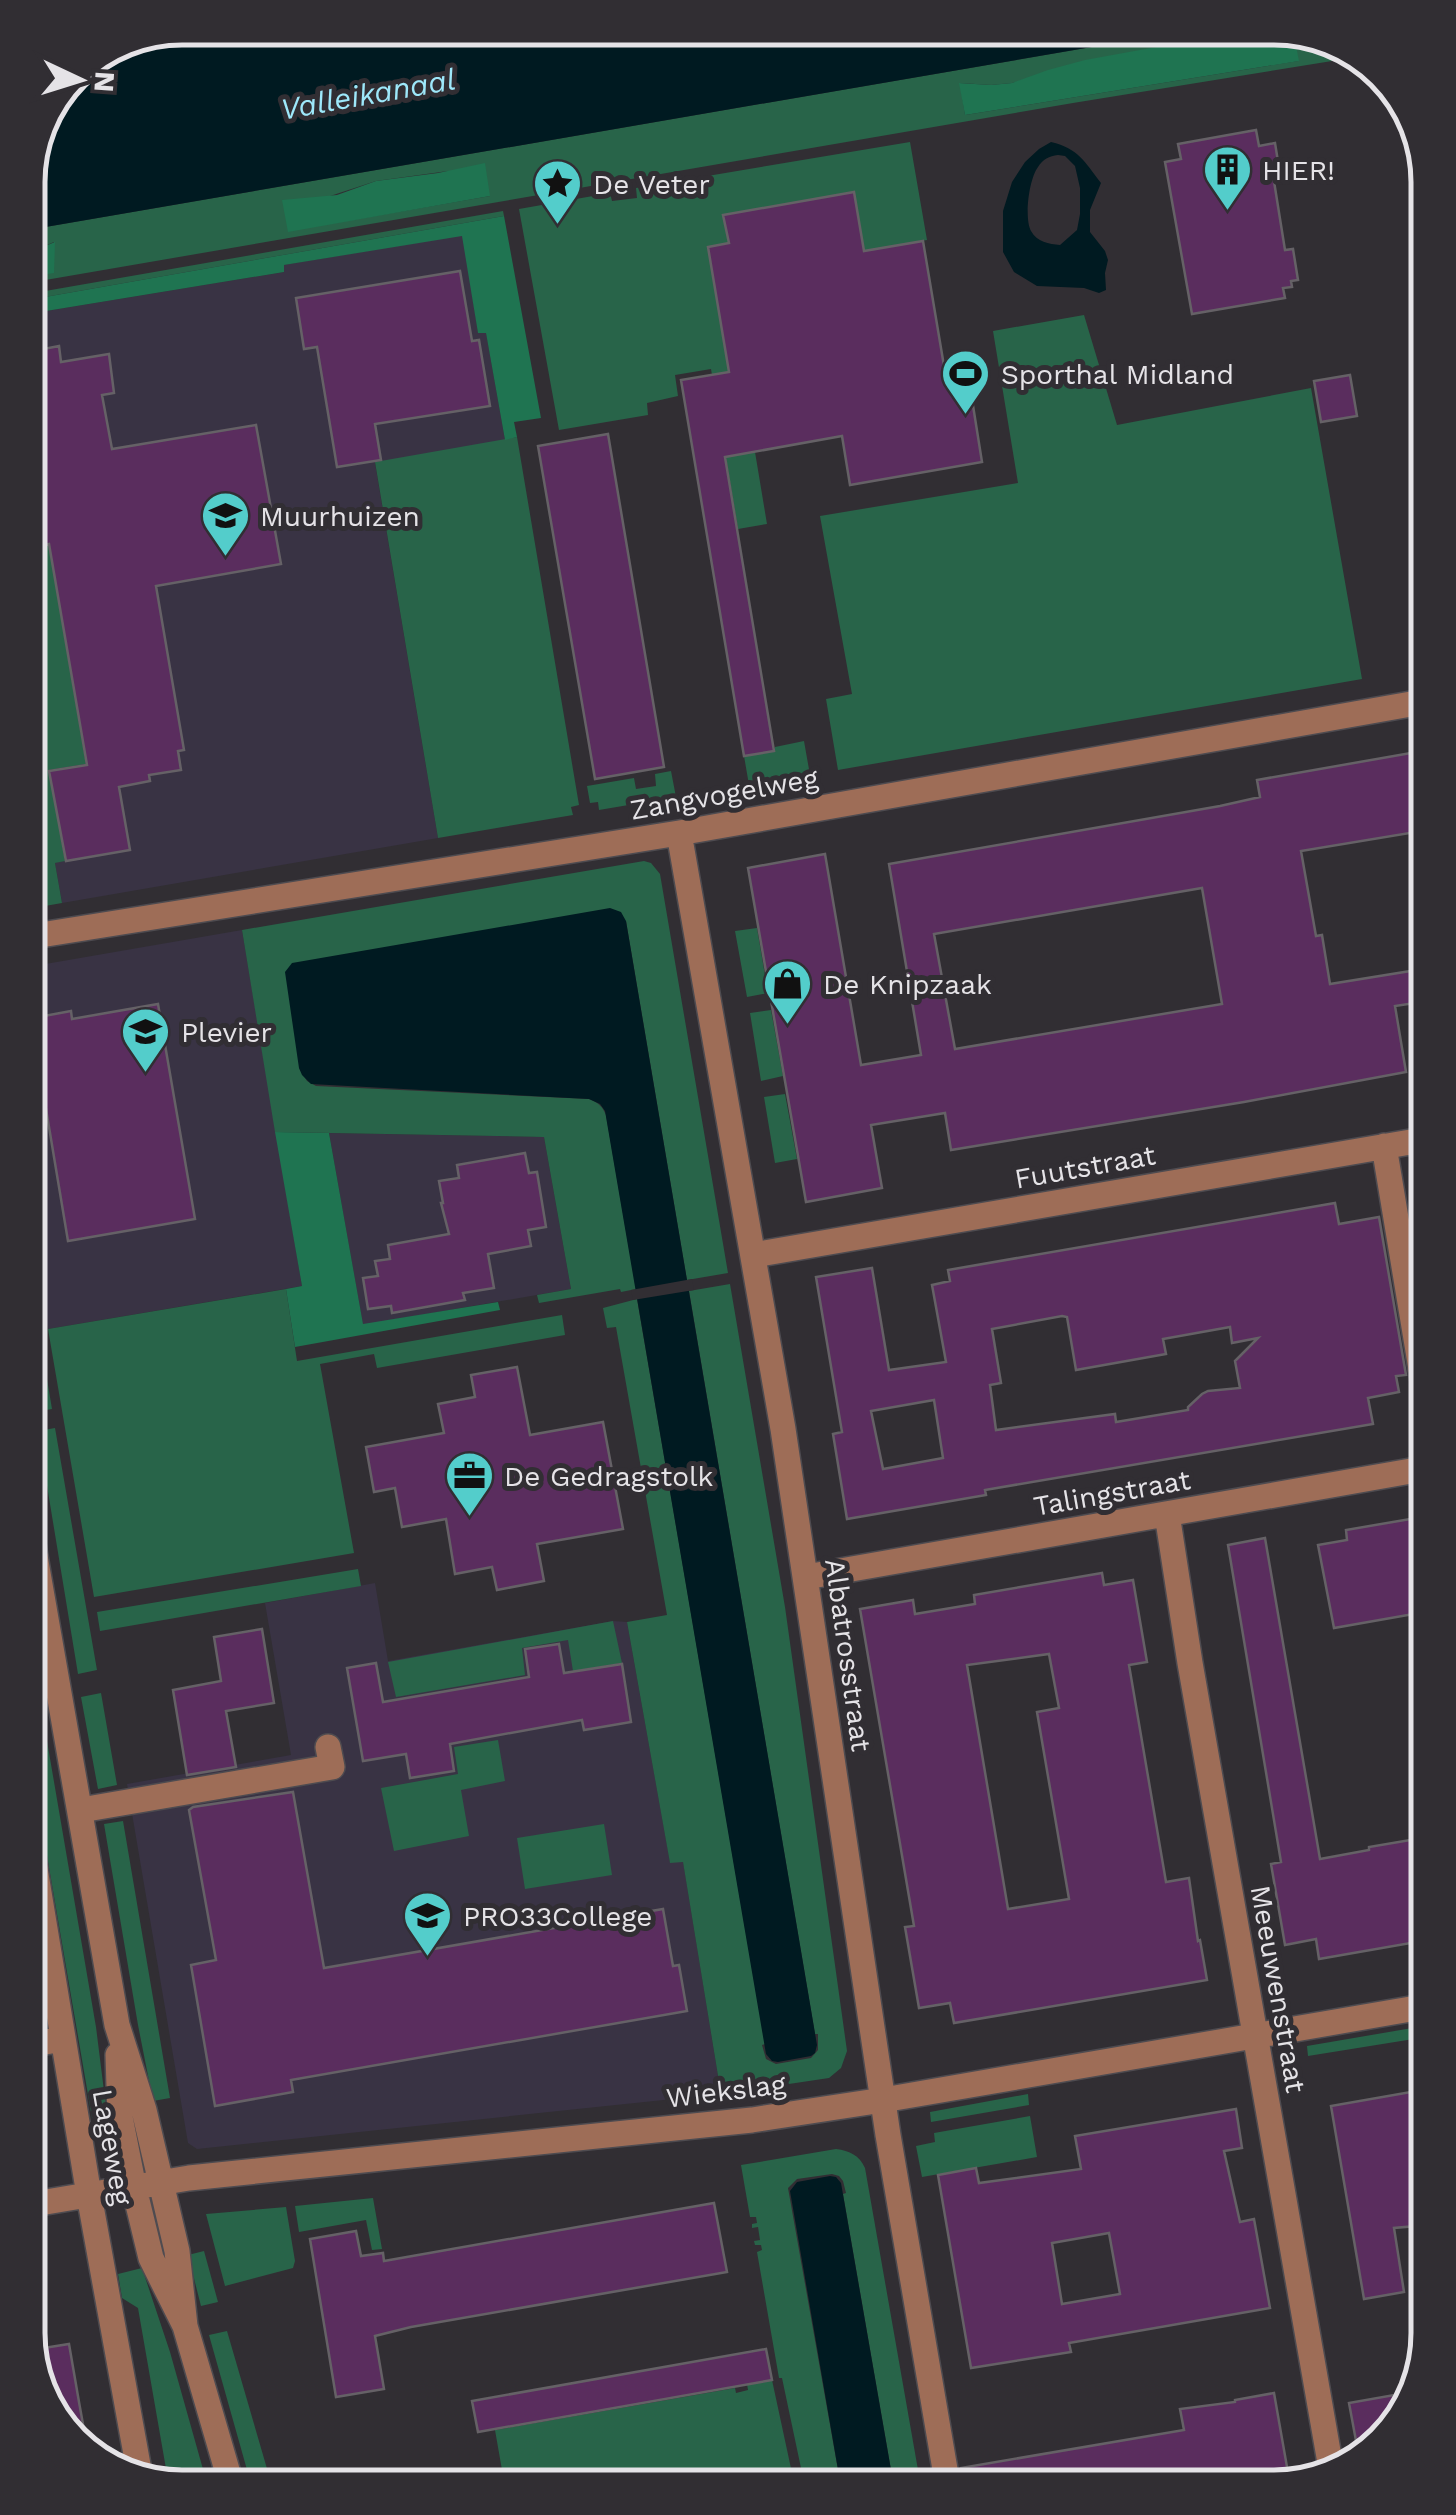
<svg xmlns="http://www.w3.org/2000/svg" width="1456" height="2515" font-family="'Work Sans',sans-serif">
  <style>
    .education { fill: #393344 }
    .green { fill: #286449; fill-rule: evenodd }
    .forest { fill: #1f7451 }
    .water { fill: #001a21; fill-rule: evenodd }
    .pier { fill: #312e33 }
    .building { fill: #5a2d5e; stroke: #656166; stroke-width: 2.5; fill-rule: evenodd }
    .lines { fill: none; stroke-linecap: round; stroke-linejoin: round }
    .minor-casing { stroke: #4e4b50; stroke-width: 28 }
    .minor { stroke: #9e6d57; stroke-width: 25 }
    .labels { text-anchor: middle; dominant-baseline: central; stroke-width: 10; stroke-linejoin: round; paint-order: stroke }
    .poi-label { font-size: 28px; fill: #e5e3e7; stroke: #312e33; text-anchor: start }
    .street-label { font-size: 28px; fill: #e5e3e7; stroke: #312e33 }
    .water-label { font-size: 30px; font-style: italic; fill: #9ee8fa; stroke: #312e33 }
    .rim { fill: none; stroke: #e5e3e7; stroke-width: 5 }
  </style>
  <rect width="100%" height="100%" fill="#312e33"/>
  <!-- education -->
  <path class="education" d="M463,235l15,97h8l19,108 -130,23 63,375 -376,65 -7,-40 10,-3 -16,-91 37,-6 -55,-287h-3v-162l256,-42 -1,-7z
    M242,930l60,356 -254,43 -20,-123v-239z
    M329,1133l215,4 27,152 -208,36z
    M375,1583l13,78 225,-40 14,1 43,240 13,-1 38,233 -524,55 -9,-6 -61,-359 164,-29 -26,-152z"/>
  <!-- green -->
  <path class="green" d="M1202,28h61l-14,8 -65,6 -172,41 -21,2 -31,-2 5,32 333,-54 -5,-30 70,25 -290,47 -1045,180v-6l26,-5v-30l-26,11v-23zM448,171l42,25 -202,35 39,-34 49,-16z
    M910,142l17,98 -63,11 -10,-59 -130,23 5,28 -21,5 36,205 11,-1 12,72 -29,5 -27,-160 -36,6 3,21 -31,7 1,12 -89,15 -40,-221 91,-16 2,8 25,-3 -1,-10z
    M503,211l1,5 -476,84v-6z
    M1084,315l33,110 194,-37 51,291 -524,91 -12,-71 26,-5 -32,-178 198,-33 -25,-152z
    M517,437l62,368 -8,2 2,8 -135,23 -63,-376z
    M28,476h4l23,67 -1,33 32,188 -37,6 16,91 -10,2 7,40 -34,6z
    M804,741l6,34 -61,10 -5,-29 30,-5 1,-4z
    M671,771l5,26 -77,13 -1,-8 -8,1 -3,-17 47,-8 2,11 20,-3 -1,-12z
    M644,861l7,2 9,11 68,399 -41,7 -61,-359 -327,147 8,13 9,5 273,13c10,4 13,7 17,16l30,174 -15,3 -1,-3 -81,14 -2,-8 34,-6 -27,-152 -269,-5 -33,-202z
    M757,928l11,65 -21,4 -12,-66z
    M771,1010l12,66 -22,5 -11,-68z
    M785,1094l12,65 -22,4 -11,-66z
    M730,1284l55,323 62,444 -6,17 -12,10 -108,16 -38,-232 -13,1 -43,-241 40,-7 -51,-288 -9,1 -4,-20 34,-9 128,745 -3,1 4,14 10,5 35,-6 7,-8v-16h-3l-126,-743z
    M286,1289l11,72 265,-46 3,20 -188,33 -3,-14 -54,10 34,189 -260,44 -46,-268z
    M43,1355l9,54 -17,3 -7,-54z
    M55,1428l42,242 -19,4 -40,-243z
    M358,1569l3,17 -261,45 -3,-19z
    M613,1621l9,42 -49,8 -5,-31 -46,8 3,27 -129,22 -8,-35z
    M28,1630l68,397 11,88 -15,3 -64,-373z
    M101,1693l16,92 -19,4 -17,-92z
    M498,1740l7,41 -44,9 8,46 -75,15 -13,-63 77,-14 -4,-27z
    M123,1821l47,277 -17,3 -15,-76 -34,-201z
    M604,1824l8,51 -87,14 -8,-51z
    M1424,2026l2,11 -118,19 -1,-10z
    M1028,2094l1,11 -98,17 -1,-10z
    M1030,2116l7,41 -115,20 -6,-31 19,-4 -1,-9z
    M836,2149c14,2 23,6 29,19l56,319h-27l-51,-293 3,-1 -3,-12 -4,-5 -7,-2 -35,5 -9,9 53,299h-36l-23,-109h-3l-22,-126 5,-2 -1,-5h-6l-1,-4 6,-1 -2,-13 -6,1v-4l5,-1 -1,-6h-6l-9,-52z
    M373,2198l9,51 -10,1 -6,-30 -67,12 -4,-26z
    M286,2207l9,54 -2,7 -68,18 -19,-72z
    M204,2251l14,51 -17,4 -13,-51z
    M142,2268l28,84 38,135 -39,-1 -31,-178 -16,-10 -4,-24z
    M227,2331l43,148 -19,5 -42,-149z
    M772,2380l23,107h-290l-10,-57 240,-42 1,5 12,-3 -1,-6z"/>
  <!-- forest -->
  <path class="forest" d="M1263,28h22l8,3 6,30 -334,54 -6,-32 32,2 21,-2 36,-13 37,-10 99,-18 65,-6z
    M485,163l5,33 -202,36 -6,-32 55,-5 39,-14 62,-8z
    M504,216l37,202 -27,4 3,15 -12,3 -19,-107h-8l-16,-97 -178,29v7l-256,42v-14z
    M55,242l-1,31 -26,4v-24z
    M275,1132l54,1 34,191 135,-22 2,8 -205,37 -9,-58 16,-3z"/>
  <!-- water -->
  <path class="water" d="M210,28h992l-1174,202v-58l45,-100 89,-36z
    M1051,142c28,7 33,19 50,41l-11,27v22l15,19 3,9 -3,13 1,17 -7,3 -15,-5 -47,-2 -23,-14 -11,-20v-41l9,-29 13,-20 14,-13zM1058,155l7,1 10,10 5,22v26l-3,16 -17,15c-11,-1 -23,-3 -29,-14 -7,-13 -2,-52 7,-64 5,-8 11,-11 20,-12z
    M610,908l11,4 5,9 191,1124 -2,8 -4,3 -33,6 -6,-1 -6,-7 -161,-943 -5,-7 -11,-5 -278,-15 -9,-9 -3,-7 -14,-96 7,-9z
    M830,2176l6,1 5,6 53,304h-53l-51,-296 7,-9z"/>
  <!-- pier -->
  <path class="pier" d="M692,1279l2,11 -61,10 -2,-10z"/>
  <!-- building -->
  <path class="building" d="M1256,130l3,16 16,-3 5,31 -7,1 12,75 8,-1 5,31 -7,1 1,6 -9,1 2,10 -93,16 -27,-152 16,-3 -3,-15z
    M854,192l10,59 59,-10 21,125 3,-1 5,31 19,-3 11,69 -132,23 -8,-49 -117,21 49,294 -30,5 -63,-376 48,-8 -21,-125 21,-4 -6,-28z
    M460,271l12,70 7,-1 11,66 -115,18 6,36 -44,7 -20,-120 -13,2 -8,-51z
    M59,346l2,16 48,-8 5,39 -12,2 10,54 144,-24 25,139 -125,22 28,164 -6,1 3,19 -32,5 1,6 -31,6 11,63 -64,11 -17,-90 38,-6 -38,-221 -5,1 -12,-69 -4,1v-125z
    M1350,375l7,41 -36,6 -7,-41z
    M608,434l56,333 -69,12 -57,-333z
    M1428,750v80l-127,21 15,85 6,-1 8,49 93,-15 5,32 -33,5 11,66 -162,30 -293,48 -6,-37 -74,12 11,63 -76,14 -58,-334 77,-14 36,211 60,-10 -32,-191 331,-58 40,-9 -3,-17zM1202,888l20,116 -267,45 -21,-115z
    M158,1004l37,215 -127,22 -36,-216 13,-2 -1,-7 27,-5 1,8z
    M525,1153l4,20 8,-1 9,55 -18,3 3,16 -43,8 6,34 -31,5 2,7 -73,13 -1,-7 -23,3 -5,-31 15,-2 -3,-15 15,-2 -2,-14 61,-11 -8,-31h2l-4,-22 20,-3 -2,-13z
    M1335,1203l4,21 40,-7 27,158 -10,1 3,16 -31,6 5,26 -388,66 1,5 -139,24 -14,-85 9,-2 -26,-155 56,-9 17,102 57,-8 -14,-77 18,-4 -2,-11zM1062,1316l5,1 9,53 90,-16 -3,-15 67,-12 2,16 26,-5 -23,23 5,27 -32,3 -6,3 -14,13v3l-72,12 -1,-8 -119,16 -6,-45 11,-2 -9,-54zM934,1400l9,58 -60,11 -12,-58z
    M1428,1209v106l-17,-103z
    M517,1367l13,68 73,-13 20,107 -86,15 7,37 -47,9 -5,-23 -37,7 -9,-55 -44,8 -7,-39 -21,4 -8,-45 78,-14 -6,-29 37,-7 -4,-22z
    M1428,1516v47l-12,2 9,47 -91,16 -16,-83 29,-5 -1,-10z
    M1265,1538l55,321 49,-9v-3l59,-10v103l-109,19 -3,-20 -31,6 -14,-81 10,-2 -53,-317z
    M1102,1573l2,12 29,-5 14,82 -18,3 37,217 23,-4 9,63 2,-1 7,40 -253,43 -4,-20 -31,5 -14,-81 9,-1 -54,-317 53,-9 2,14 60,-10 -1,-9zM1049,1654l10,54 -22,4 32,187 -61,10 -41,-244z
    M262,1629l12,74 -48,8 10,56 -49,8 -14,-85 48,-9 -7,-44z
    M559,1644l5,29 58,-9 9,58 -47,8 -2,-10 -132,24 4,27 -44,7 -4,-24 -43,7 -16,-93 29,-5 7,39 146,-25 -4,-28z
    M293,1792l31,176 339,-59 10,57 6,-1 8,46 -396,69 2,12 -78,14 -24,-141 25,-5 -27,-150 4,-3z
    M1428,2089v136l-34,3 10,64 -40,7 -33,-193z
    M1236,2109l6,39 -18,3 16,71 14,-3 16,89 -201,35 2,9 -100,16 -33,-193 38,-7 3,15 102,-14 -6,-33zM1109,2233l11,61 -58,10 -10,-61z
    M714,2203l13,69 -316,55 -36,9 9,53 -48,8 -26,-158 46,-8 5,25 22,-3 1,8z
    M69,2344l10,58 9,50 -45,-51 -12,-51z
    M766,2349l6,31 -294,52 -6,-31z
    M1411,2392l-8,27 -44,38 -10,-54z
    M1274,2393l16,91 -16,4 -80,-1 -2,-9 -61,9h-167l-3,-19 223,-38 -4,-21 55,-7v-2z"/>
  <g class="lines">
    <defs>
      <path id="minor" d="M679,833l104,596 105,706 60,352
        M28,937l651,-104 749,-132
        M1384,1146l44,265
        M753,1255l675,-116
        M28,1419l5,31 -3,72
        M1167,1514l23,149 142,811
        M28,1516l89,509 27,85 33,141 8,75
        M806,1577l622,-109
        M81,1810l251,-43 -4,-20
        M28,1826l61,369 51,281
        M28,2045l35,-6
        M118,2055l2,62 14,71 17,70 34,68 47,161
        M28,2205l161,-27 563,-58 131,-20 545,-94"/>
    </defs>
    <!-- minor casing -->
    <use href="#minor" class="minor-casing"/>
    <!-- minor -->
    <use href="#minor" class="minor"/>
  </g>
  <!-- icons -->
  <defs>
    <symbol id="building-pin" viewBox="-11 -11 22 30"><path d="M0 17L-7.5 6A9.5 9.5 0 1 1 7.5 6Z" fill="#53cdcb" stroke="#312e33"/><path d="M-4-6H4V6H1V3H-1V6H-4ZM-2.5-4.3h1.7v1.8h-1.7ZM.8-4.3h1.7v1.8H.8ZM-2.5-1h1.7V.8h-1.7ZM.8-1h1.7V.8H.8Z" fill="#111"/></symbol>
    <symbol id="sight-pin" viewBox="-11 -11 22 30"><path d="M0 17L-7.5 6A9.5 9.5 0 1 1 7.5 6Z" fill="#53cdcb" stroke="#312e33"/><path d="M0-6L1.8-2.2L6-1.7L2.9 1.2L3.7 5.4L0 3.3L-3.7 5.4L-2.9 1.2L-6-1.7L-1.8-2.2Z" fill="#111"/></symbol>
    <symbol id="stadium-pin" viewBox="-11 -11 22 30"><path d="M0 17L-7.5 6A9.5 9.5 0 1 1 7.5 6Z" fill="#53cdcb" stroke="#312e33"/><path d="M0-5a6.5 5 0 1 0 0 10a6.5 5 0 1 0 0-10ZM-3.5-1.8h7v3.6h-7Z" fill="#111"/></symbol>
    <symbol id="school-pin" viewBox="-11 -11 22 30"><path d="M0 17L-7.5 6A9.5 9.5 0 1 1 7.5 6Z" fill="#53cdcb" stroke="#312e33"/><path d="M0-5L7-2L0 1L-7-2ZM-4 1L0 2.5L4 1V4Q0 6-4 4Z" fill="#111"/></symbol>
    <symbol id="shop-pin" viewBox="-11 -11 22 30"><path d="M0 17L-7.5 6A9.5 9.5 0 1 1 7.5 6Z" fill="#53cdcb" stroke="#312e33"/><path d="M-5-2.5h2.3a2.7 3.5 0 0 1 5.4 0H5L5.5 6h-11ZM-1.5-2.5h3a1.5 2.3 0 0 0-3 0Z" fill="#111"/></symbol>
    <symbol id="office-pin" viewBox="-11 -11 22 30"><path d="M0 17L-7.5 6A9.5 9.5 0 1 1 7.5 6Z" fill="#53cdcb" stroke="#312e33"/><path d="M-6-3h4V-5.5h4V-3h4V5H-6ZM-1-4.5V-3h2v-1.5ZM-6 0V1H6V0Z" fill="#111"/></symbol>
  </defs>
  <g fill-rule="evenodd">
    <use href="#building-pin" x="1200" y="142" width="55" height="75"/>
    <use href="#sight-pin" x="530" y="156" width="55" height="75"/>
    <use href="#stadium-pin" x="938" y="346" width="55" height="75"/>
    <use href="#school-pin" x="198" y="488" width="55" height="75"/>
    <use href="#shop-pin" x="760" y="956" width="55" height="75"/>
    <use href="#school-pin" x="118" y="1004" width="55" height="75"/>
    <use href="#office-pin" x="442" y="1448" width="55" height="75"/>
    <use href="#school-pin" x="400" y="1888" width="55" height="75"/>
  </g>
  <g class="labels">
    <!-- poi labels -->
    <g class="poi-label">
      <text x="1262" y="170">HIER!</text>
      <text x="593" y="184">De Veter</text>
      <text x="1001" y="374">Sporthal Midland</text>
      <text x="260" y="516">Muurhuizen</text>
      <text x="823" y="984">De Knipzaak</text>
      <text x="181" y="1032">Plevier</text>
      <text x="504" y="1476">De Gedragstolk</text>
      <text x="463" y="1916">PRO33College</text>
    </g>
    <!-- street labels -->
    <g class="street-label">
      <text transform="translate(724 794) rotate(-10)">Zangvogelweg</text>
      <text transform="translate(1085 1167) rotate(-10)">Fuutstraat</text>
      <text transform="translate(1112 1493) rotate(-10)">Talingstraat</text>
      <text transform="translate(848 1655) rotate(82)">Albatrosstraat</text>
      <text transform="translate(1278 1989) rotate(80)">Meeuwenstraat</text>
      <text transform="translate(726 2091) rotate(-7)">Wiekslag</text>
      <text transform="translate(112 2147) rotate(80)">Lageweg</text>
    </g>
    <!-- water labels -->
    <g class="water-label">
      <text transform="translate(368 94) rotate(-10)">Valleikanaal</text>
    </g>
  </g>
  <!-- crop -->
  <path d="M0 0H1456V2515H0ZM182 45H1274A137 137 0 0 1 1411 182V2333A137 137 0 0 1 1274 2470H182A137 137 0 0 1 45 2333V182A137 137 0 0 1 182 45Z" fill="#312e33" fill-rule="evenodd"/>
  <path class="rim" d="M182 45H1274A137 137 0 0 1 1411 182V2333A137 137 0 0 1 1274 2470H182A137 137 0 0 1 45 2333V182A137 137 0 0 1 182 45Z"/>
  <!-- north arrow -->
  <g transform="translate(80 80) rotate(94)" stroke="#312e33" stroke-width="8" paint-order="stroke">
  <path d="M0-8L18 38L0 25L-18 38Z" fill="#e5e3e7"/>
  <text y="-15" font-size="28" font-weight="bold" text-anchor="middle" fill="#e5e3e7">N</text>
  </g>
</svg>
